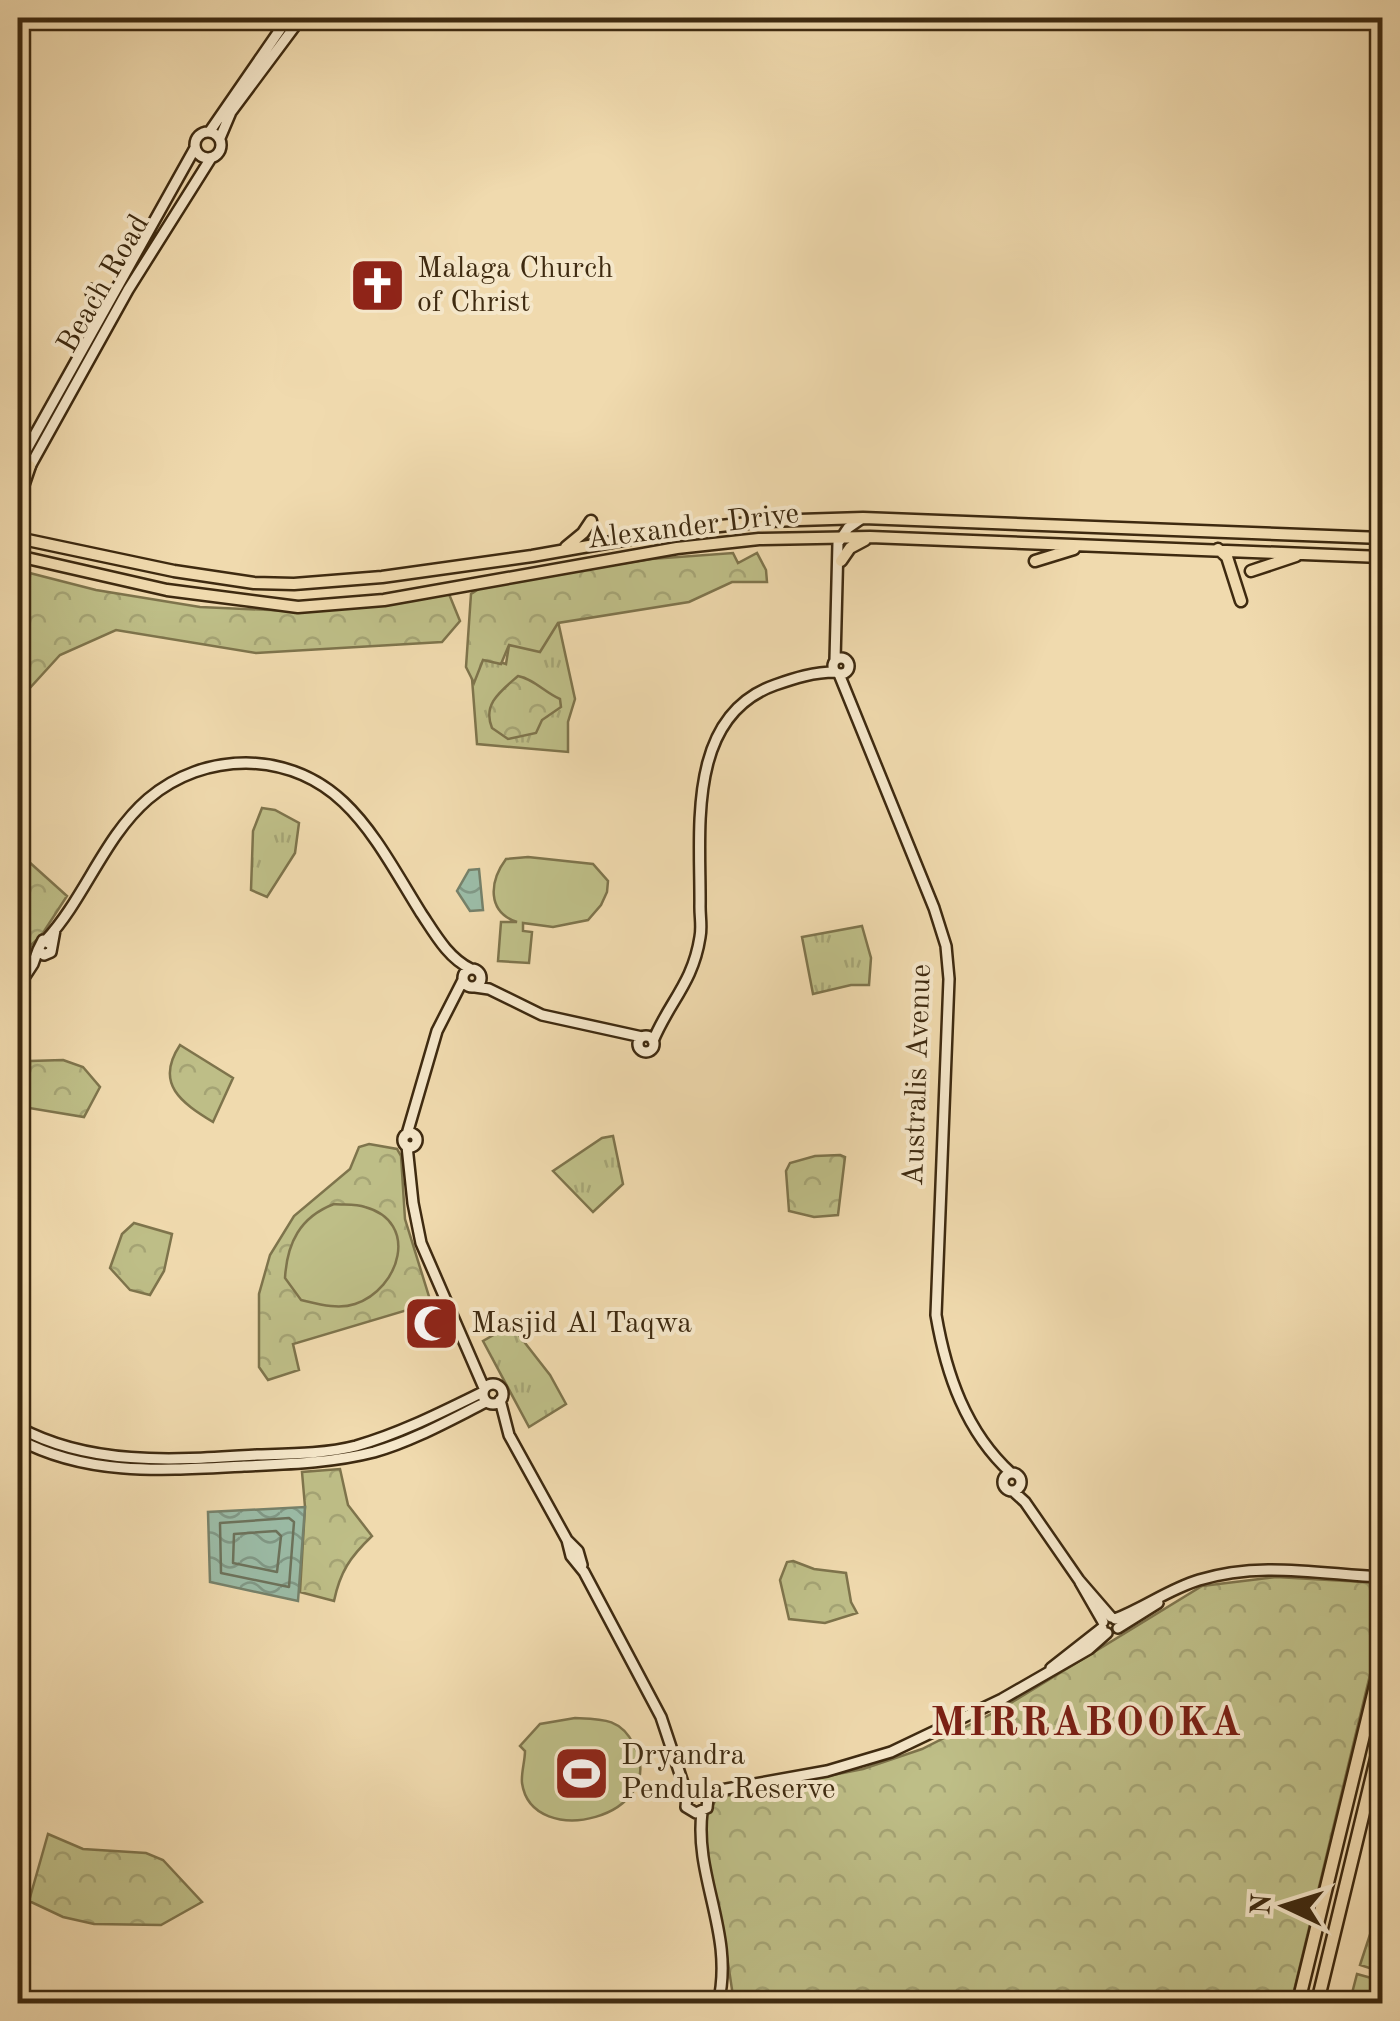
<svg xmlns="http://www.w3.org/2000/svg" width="1400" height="2021" font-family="'Old Standard TT',serif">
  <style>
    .grass { fill: url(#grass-tufts); stroke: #7e744c; stroke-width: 2.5 }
    .forest { fill: url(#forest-crowns); stroke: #7e744c; stroke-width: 2.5 }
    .pitch { fill: #bebe87; stroke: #7e744c; stroke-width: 2.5 }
    .water { fill: url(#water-waves); stroke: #76816a; stroke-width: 2.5 }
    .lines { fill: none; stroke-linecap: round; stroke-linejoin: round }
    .shore { stroke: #6c725b; stroke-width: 2.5 }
    .secondary-casing { stroke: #3e2a10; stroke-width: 14 }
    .primary-casing { stroke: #3e2a10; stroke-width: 15 }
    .highway-casing { stroke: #3e2a10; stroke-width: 16 }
    .secondary { stroke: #f5e7ca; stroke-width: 9 }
    .primary { stroke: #f0daae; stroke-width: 10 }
    .highway { stroke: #f0daae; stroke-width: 11 }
    .labels { text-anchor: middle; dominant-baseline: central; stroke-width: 8; stroke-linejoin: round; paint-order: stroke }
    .poi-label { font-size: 30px; fill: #3e2a10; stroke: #f5e7ca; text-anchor: start }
    .street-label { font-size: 30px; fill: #3e2a10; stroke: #f5e7ca }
    .district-label { font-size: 40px; font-weight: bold; letter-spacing: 2.5px; fill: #7a1f14; stroke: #f5e7ca }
  </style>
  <defs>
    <pattern id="grass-tufts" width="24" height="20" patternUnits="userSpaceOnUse" patternTransform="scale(2.5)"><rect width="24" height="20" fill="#bebe87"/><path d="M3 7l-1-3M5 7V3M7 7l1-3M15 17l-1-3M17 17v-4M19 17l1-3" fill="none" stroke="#a4a374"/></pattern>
    <pattern id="forest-crowns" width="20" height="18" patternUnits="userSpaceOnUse" patternTransform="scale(2.5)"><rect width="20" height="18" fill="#bebe87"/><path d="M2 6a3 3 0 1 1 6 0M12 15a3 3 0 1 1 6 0" fill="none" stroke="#a4a374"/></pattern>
    <pattern id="water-waves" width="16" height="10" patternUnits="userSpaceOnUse" patternTransform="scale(2.5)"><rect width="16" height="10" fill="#9bbba6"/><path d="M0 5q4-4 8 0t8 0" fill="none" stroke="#809886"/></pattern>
  </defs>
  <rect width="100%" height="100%" fill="#f0daae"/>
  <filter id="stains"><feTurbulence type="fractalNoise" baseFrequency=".002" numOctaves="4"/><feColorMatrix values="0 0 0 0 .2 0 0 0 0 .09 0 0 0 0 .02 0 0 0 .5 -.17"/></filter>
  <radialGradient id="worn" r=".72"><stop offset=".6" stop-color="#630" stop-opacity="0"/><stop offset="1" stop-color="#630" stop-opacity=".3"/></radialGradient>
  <!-- grass -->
  <path class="grass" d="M558,621l17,78 -7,23v30l-91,-8 -7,-92 36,12 3,-19 10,1z
    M262,808l13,2 24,13 -4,30 -28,44 -16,-7 2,-59z
    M862,926l9,32 -2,27h-18l-38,9 -11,-57z
    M613,1136l10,48 -30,28 -40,-41 49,-33z
    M511,1325l39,50 16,29 -37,23 -46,-86z"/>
  <!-- forest -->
  <path class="forest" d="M733,553l5,10 19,-10 9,17 1,12h-35l-43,20 -131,21 -18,29 -31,-7 -8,19 -18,-4 -9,23 -8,-16 5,-73 14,-9 166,-26z
    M18,570l78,20 104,17 93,4 156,-17 11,27 -18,21 -186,11 -140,-23 -56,25 -42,46z
    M518,676c16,3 26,16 42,23l1,8 -19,13 -6,13 -28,6 -16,-11c-10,-24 9,-37 26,-52z
    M18,852l49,44 -26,40 -9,8 -14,30z
    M180,1045l53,33 -20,44c-31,-19 -59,-38 -33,-77z
    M63,1060l20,7 17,20 -16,30 -55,-9 1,-47z
    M369,1144l28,5 4,7 4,63 26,84 -138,41 6,26 -31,10 -9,-13v-73l11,-39 24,-39 56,-47 9,-22z
    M840,1155l5,2 -7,58 -24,2 -25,-6 -3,-40 4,-8 25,-7z
    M134,1223l38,11 -8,37 -14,24 -20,-5 -20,-22 12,-34z
    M340,1469l8,36 24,31c-22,21 -32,36 -38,65l-34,-9 5,-85 -3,-35z
    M793,1561l21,8 32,4 5,29 6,11 -32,10 -36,-4 -9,-39 7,-18z
    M1276,1577l106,6v42l-91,378h-557l-7,-47 -26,-130 16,-28 146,-29 59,-20 79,-40 201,-123z
    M48,1834l35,15 63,4 17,7 39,42 -41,23 -67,-1 -31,-7 -34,-16z
    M1382,1898v74l-22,-7z"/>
  <!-- pitch -->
  <path class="pitch" d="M528,857l65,7 15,17 -1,11 -6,13 -13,15 -35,7 -30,-4v8l9,1 -3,31 -31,-2 3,-39h16c-30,-10 -28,-40 -11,-63z
    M334,1204c10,1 22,0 31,3 55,15 35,82 -10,97 -17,6 -37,0 -54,-4l-16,-22c2,-35 15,-61 49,-74z
    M575,1718c27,1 46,0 59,27 37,72 -102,107 -112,38 -1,-10 3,-22 3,-32l-5,-5 20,-22z
    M1357,1974l25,7v22l-32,-2z"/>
  <!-- water -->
  <path class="water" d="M479,869l4,41 -13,1 -13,-20 12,-21z
    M305,1507l-7,94 -88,-19 -2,-70z"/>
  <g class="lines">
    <!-- shore -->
    <path class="shore" d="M289,1518l5,4 -5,65 -68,-14 -1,-50z
      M276,1531l5,5 -4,36 -44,-9 1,-29z"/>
    <defs>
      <path id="secondary" d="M210,131l78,-113
        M195 145a13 13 0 1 1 26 0a13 13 0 1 1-26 0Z
        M220,138l11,-26 70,-94
        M90,289l6,19 -3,14
        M18,465l177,-317
        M28,470l100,-180 83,-132
        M833 666a8 8 0 1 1 16 0a8 8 0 1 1-16 0Z
        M835,660l3,-117 10,-15 13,-9
        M839,674l95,234 12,38 3,33 -13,336c10,59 30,117 75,158
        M46,940c39,-42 58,-103 102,-141 28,-24 63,-36 98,-36 97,2 130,78 175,150 14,21 27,45 50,56
        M52,945l-9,-5 -5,10 6,5 7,-3 4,-22
        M463 978a9 9 0 1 1 18 0a9 9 0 1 1-18 0Z
        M18,987l15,-23 5,-14
        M475,987l14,2 53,26 100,22
        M638 1044a8 8 0 1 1 16 0a8 8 0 1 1-16 0Z
        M653,1041c16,-39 40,-58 47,-104 2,-10 0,-19 0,-30 1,-75 -15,-190 75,-222 20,-7 39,-13 60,-13
        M403 1140a7 7 0 1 1 14 0a7 7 0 1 1-14 0Z
        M407,1134l30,-103 26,-51
        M407,1146l6,57 8,40 63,145
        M483 1394a10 10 0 1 1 20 0a10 10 0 1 1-20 0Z
        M500,1400l9,35 58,105 11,11 4,14
        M18,1427c73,40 159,33 239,28 32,-1 68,-1 99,-9 45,-13 86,-34 127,-54
        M18,1439c70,38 149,31 226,27 43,-2 87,-3 130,-14 39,-11 76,-32 112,-50
        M1003 1482a9 9 0 1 1 18 0a9 9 0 1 1-18 0Z
        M1013,1491l12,11 54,78 32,37
        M567,1540l4,16 13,16 77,145 26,78 -1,12 10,6 11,-5 1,-10 -4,-5 -10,-3 -7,5
        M1080,1582l23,40
        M1115,1619c29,-11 54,-30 84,-39 61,-19 121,-6 183,-3
        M1118,1628l40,-25
        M1051,1668l51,-40
        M704,1793l123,-22 64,-19 111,-53 87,-50 18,-16
        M702,1812c-8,66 33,122 16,192"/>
      <path id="primary" d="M18,501l12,-35
        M18,538l156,33 80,12 40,1 88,-7 150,-21 142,-25 93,-10 96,-3 519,20
        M566,547l17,-14 8,-12
        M1218,549l9,8 14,44
        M18,556l149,34 131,17 86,-7 293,-52 82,-9 111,-2 512,20
        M841,561l9,-13 15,-8
        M1035,561l39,-12
        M1251,571l45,-15"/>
      <path id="highway" d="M1298,2004l84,-345
        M1317,2004l65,-268"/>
    </defs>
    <!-- secondary casing -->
    <use href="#secondary" class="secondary-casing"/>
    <!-- primary casing -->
    <use href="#primary" class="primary-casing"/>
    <!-- highway casing -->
    <use href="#highway" class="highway-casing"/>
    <!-- secondary -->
    <use href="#secondary" class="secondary"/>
    <!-- primary -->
    <use href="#primary" class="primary"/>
    <!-- highway -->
    <use href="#highway" class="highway"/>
  </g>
  <!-- icons -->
  <defs>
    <symbol id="church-square" viewBox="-11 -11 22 22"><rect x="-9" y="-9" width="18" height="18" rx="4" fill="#8f2418" stroke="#f5e7ca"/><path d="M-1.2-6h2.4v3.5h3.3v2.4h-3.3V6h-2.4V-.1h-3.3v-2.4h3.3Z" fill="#fff"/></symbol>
    <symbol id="mosque-square" viewBox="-11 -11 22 22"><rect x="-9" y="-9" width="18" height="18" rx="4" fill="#8f2418" stroke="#f5e7ca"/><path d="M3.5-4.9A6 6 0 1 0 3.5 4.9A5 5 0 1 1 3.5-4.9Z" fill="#fff"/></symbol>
    <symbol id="stadium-square" viewBox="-11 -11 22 22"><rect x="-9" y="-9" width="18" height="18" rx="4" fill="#8f2418" stroke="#f5e7ca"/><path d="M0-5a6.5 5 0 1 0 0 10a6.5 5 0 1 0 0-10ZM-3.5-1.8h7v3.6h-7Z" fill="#fff"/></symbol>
  </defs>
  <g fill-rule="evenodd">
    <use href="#church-square" x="346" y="254" width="63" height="63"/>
    <use href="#mosque-square" x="400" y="1292" width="63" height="63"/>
    <use href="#stadium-square" x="550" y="1742" width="63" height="63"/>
  </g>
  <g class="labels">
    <!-- poi labels -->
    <g class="poi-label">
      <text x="417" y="269">Malaga Church<tspan x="417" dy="34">of Christ</tspan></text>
      <text x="471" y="1324">Masjid Al Taqwa</text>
      <text x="621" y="1756">Dryandra<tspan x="621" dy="34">Pendula Reserve</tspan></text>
    </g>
    <!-- street labels -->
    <g class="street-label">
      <text transform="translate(104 284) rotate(-60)">Beach Road</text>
      <text transform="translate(693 527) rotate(-7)">Alexander Drive</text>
      <text transform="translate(918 1075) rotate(-88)">Australis Avenue</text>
    </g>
    <!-- district labels -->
    <g class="district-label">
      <text x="1087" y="1725">MIRRABOOKA</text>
    </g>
  </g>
  <!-- margin -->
  <rect width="1400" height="2021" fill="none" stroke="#f0daae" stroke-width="60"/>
  <rect x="20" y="20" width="1360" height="1981" fill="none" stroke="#3e2a10" stroke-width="5"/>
  <rect x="30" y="30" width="1340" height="1961" fill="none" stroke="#3e2a10" stroke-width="2.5"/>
  <!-- north arrow -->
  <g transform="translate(1285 1906) rotate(274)" stroke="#f5e7ca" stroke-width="8" paint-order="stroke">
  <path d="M0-8L18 38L0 25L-18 38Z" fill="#3e2a10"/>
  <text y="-15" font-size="28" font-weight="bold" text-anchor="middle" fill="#3e2a10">N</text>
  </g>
  <rect width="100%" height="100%" filter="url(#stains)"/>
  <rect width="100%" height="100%" fill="url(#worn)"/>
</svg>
